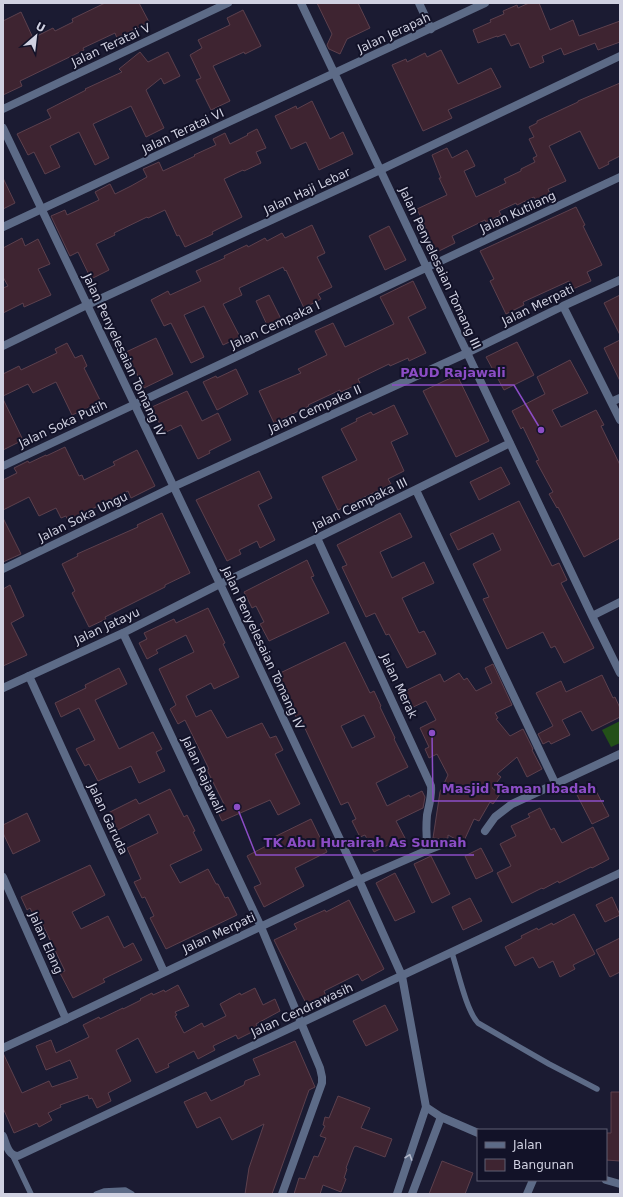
<svg xmlns="http://www.w3.org/2000/svg" width="623" height="1197" font-family="'DejaVu Sans',sans-serif">
  <style>
    .grass { fill: #235018 }
    .building { fill: #3e2431; stroke: #5c404d; fill-rule: evenodd }
    .lines { fill: none; stroke-linecap: round; stroke-linejoin: round }
    .service { stroke: #5d6b87; stroke-width: 5.5 }
    .minor { stroke: #5d6b87; stroke-width: 8 }
    .tertiary { stroke: #5d6b87; stroke-width: 8 }
    .oneway { stroke: #b3b8ca }
    .labels { text-anchor: middle; dominant-baseline: central; stroke-width: 4; stroke-linejoin: round; paint-order: stroke }
    .street-label { font-size: 12px; fill: #d0d1e1; stroke: #121228 }
    .leader { fill: none; stroke: #8c4dc6; stroke-width: 1.5 }
    .callout-dot { fill: #8c4dc6; stroke: #121228; stroke-width: 1.5 }
    .callout-label { font-size: 13px; text-anchor: middle; font-weight: bold; fill: #8c4dc6; stroke: #121228; stroke-width: 4; stroke-linejoin: round; paint-order: stroke }
  </style>
  <rect width="100%" height="100%" fill="#1b1b32"/>
  <!-- grass -->
  <path class="grass" d="M620,721v22l-9,4 -9,-17z"/>
  <!-- building -->
  <path class="building" d="M105,3h34l10,19 -32,16 -2,-5 -32,15 1,2 -64,31 2,5 -19,9v-74l18,-9 12,26 20,-10 2,3 18,-9 -1,-3z
    M317,3h41l12,25 -23,11 -7,15 -11,-5 -2,-4 5,-11z
    M529,3h10l11,27 23,-10 6,16 41,-15v21l-22,8 -3,-7 -31,12 -3,-7 -19,8 2,6 -14,6 -11,-25 -8,3 -6,-12 -8,3v-1l-19,7 -5,-13 18,-8 -1,-2 14,-6 -1,-3 14,-6 1,3z
    M243,10l18,36 -16,8 -1,-2 -31,14 17,35 -19,9 -15,-30 5,-2 -11,-23 12,-7 -4,-8 32,-15 -3,-7z
    M441,50l17,34 33,-16 10,19 -53,23 4,8 -29,13 -31,-66 14,-6 1,3 18,-9 2,4z
    M140,52l8,10 20,-10 12,24 -16,8 -3,-6 -15,12 18,38 -18,9 -15,-31 -38,18 16,34 -14,7 -16,-33 -29,14 10,21 -15,7 -11,-22 -6,3 -11,-21 34,-16 -4,-8 39,-20 -1,-1 37,-17 -3,-3z
    M620,83v73l-12,6 1,2 -10,5 -19,-38 -31,15 17,35 -18,8 2,5 -14,6 -2,-3 -17,8 -1,-2 -17,8 2,4 -15,7 -1,-2 -33,16 3,7 -22,11 -12,-23 5,-3 -9,-19 30,-14 -8,-17h2l-9,-23 15,-7 5,10 15,-8 8,16 -11,5 12,26 30,-14 -2,-4 17,-8v-2l14,-7 -2,-4 4,-2 -8,-17 5,-2 -5,-10 8,-4v-2l41,-19v-1z
    M312,101l18,38 13,-7 10,22 -34,16 -13,-28 -15,7 -16,-33 21,-10 1,3z
    M257,129l9,19 -10,4 5,11 -17,8 -1,-1 -19,9 18,38 -30,15 1,2 -28,13 -6,-12 -2,1 -12,-26 -17,8 -1,-1 -33,16 1,2 -19,9 13,26 -18,9 -13,-27 -8,4 -19,-40 14,-6 2,5 32,-15 -4,-8 15,-8 5,10 16,-8 16,-9 -4,-8 16,-7 4,9 32,-15 -1,-1 22,-10 -3,-6 12,-6 5,11 18,-9 -1,-1z
    M3,178l12,25 -12,6z
    M576,207l9,18 -2,1 19,39 -15,7 4,9 -18,8 -4,-8 -46,21 1,3 -18,9 -16,-33 4,-2 -14,-28z
    M312,225l13,28 -8,4 15,30 -14,7 3,5 -17,9 -18,-38 -1,1 -2,-4 -44,21 3,7 -19,9 17,33 -17,8 -19,-39 -20,9 20,42 -13,6 -20,-40 -7,3 -13,-26 17,-9 2,4 31,-14 -5,-10 29,-13 -1,-2 23,-11 1,2 17,-9 2,3 15,-8 3,5z
    M389,226l17,34 -21,10 -16,-34z
    M22,238l3,8 13,-7 12,25 -12,5 13,26 -27,12 -1,-4 -20,10v-25l5,-2 -5,-9v-29z
    M413,281l13,27 -18,9 18,36 -17,8 -1,-3 -18,8 -1,-2 -31,15 2,4 -19,9 -1,-2 -32,15 1,1 -35,17 -15,-32 42,-18 -3,-4 29,-14 -12,-24 18,-8 12,24 49,-23 -14,-27z
    M269,295l13,26 -14,6 -12,-26z
    M620,295v40l-16,-32z
    M156,338l17,36 -29,14 -18,-36z
    M620,340v41l-16,-33z
    M517,342l17,33 -30,15 -18,-33z
    M67,343l8,15 7,-3 5,11 -3,2 17,34 -29,13 -16,-33 -23,11 -5,-9 -25,12v-22l16,-8 2,4 36,-17 -2,-4z
    M570,360l18,33 -36,17 9,17 35,-17 8,15 -3,1 19,39v73l-36,19 -26,-50 -1,1 -8,-14 4,-2 -17,-31 3,-1 -16,-33 -2,2 -9,-18 33,-17 -8,-17z
    M236,369l12,25 -31,16 -14,-28 13,-6 1,2z
    M457,375l32,66 -33,16 -33,-66z
    M187,391l15,30 16,-8 13,27 -22,11 1,2 -12,6 -17,-34 -17,8 -12,-26z
    M3,399l20,41 -20,10z
    M394,405l14,29 -17,8 13,29 -16,8 3,5 -53,26 -16,-33 35,-17 -16,-31 16,-8 -1,-2 15,-7 2,3z
    M65,447l14,29 3,-1 2,5 31,-15 -2,-3 24,-12 18,36 -24,12 -3,-7 -60,30 -2,-5 -5,2 -5,-10 -17,8 -10,-19 -26,13v-30l14,-7 -3,-5 14,-7 1,2 17,-8v1z
    M501,467l9,17 -31,16 -9,-18z
    M259,471l13,27 -14,7 17,35 -15,8 -3,-7 -18,9 2,4 -14,7 -31,-61z
    M519,501l33,65 7,-3 8,17 -6,3 33,65 -30,15 -9,-17 -4,2 -8,-16 -36,17 -24,-50 6,-2 -16,-33 28,-14 -8,-17 -35,17 -8,-16z
    M162,513l28,60 -25,12v2l-60,30 1,2 -17,8 -17,-34 3,-2 -13,-27 16,-8 -1,-2 61,-27 -1,-2z
    M400,513l12,24 -32,15 12,26 32,-16 10,21 -32,15 17,35 5,-2 12,23 -29,14 -18,-34 -3,1 -11,-22 -9,4 -24,-50 5,-2 -10,-20z
    M3,518l18,36 -18,8z
    M307,560l7,16 -3,1 18,36 -60,28 -9,-17 4,-2 -8,-16 -4,2 -8,-16z
    M10,585l14,31 -13,7 16,32 -24,11v-77z
    M208,608l17,35 -2,1 16,33 -25,12 -3,-6 -25,13 10,21 15,-7 16,28 35,-15 8,15 6,-2 7,14 -8,4 25,50 -22,11 -8,-15 -48,21 -6,-13 8,-4 -17,-34 2,-1 -24,-49 -7,4 -8,-15 6,-4 -17,-36 35,-17 -8,-17 -30,15 2,3 -11,6 -8,-16 8,-4 -3,-6 30,-14 2,4z
    M345,642l25,51 4,-2 7,15 -1,1 15,31 -1,1 14,28 -32,16 11,23 22,-11 1,2 12,-6 3,6 -2,11 -27,13 10,19 -13,6 -1,-3 -18,9 -9,-17 -5,2 -8,-16 4,-2 -8,-17 -7,3 -39,-83 -3,1 -9,-19 1,-1 -13,-29zM364,715l11,22 -23,11 -11,-22z
    M493,664l19,41 -17,8 3,5 -2,1 14,17 13,-7 10,20 -1,1 10,19 -15,8 -10,-20 -20,17 4,3 -9,11 8,6 -7,10 -3,-2 -11,19 -5,-2 -11,24 -15,-8v3l-7,1 -8,-1 7,-46 8,-17 -11,-21 -8,4 -4,-9 4,-2 -9,-19 16,-8 -10,-19 -19,9 -8,-16 41,-20 4,8 15,-9 5,7 3,-2 9,13 16,-8 -7,-15z
    M119,668l8,16 -32,16 24,49 34,-17 9,17 -6,3 9,19 -26,12 -8,-17 -33,15 -9,-17 -4,2 -9,-17 19,-9 -16,-32 -18,9 -6,-14 31,-15 -1,-3z
    M602,675l11,23 2,-1 5,11v9l-28,14 -11,-20 -19,9 8,15 -19,9 -2,-3 -6,3 -5,-10 15,-8 -17,-33 25,-12 5,11z
    M593,785l16,31 -17,8 -16,-31z
    M170,789l14,28 3,-2 8,16 -2,1 9,18 -32,15 10,18 28,-14 8,15h2l7,14 3,-1 9,18 -71,34 -16,-31 4,-2 -9,-19 -3,1 -8,-16 7,-3 -14,-31 31,-15 -9,-19 -35,18 -8,-18 30,-15 3,5z
    M540,808l11,22 3,-2 8,15 31,-16 16,32 -17,9 -1,-1 -32,16 -1,-2 -15,8 -1,-1 -30,15 -15,-30 14,-7 -11,-22 16,-8 -5,-10 19,-9 -2,-3z
    M27,813l13,28 -27,13 -10,-21v-8z
    M311,819l16,33 -32,16 9,18 -40,21 -10,-20 7,-3 -14,-28 23,-12 -2,-4z
    M481,848l12,23 -17,8 -11,-23z
    M431,856l19,38 -18,9 -18,-39z
    M90,865l15,30 -33,17 9,17 27,-13 16,32 9,-5 9,17 -39,19 2,3 -32,16 -13,-25 5,-2 -26,-54 -4,1 -5,-10 -3,2 -6,-13z
    M395,873l20,39 -20,9 -19,-38z
    M612,897l8,18 -15,7 -9,-17z
    M470,898l12,23 -19,9 -11,-23z
    M349,900l35,69 -22,12 -4,-7 -34,17 2,5 -19,9 -33,-65 23,-11 -3,-5 31,-14 1,2z
    M574,914l21,40 -22,11 2,4 -15,8 -7,-16 -14,7 -6,-11 -18,9 -10,-19 17,-9 -1,-2 16,-8 1,2 14,-7 1,2z
    M620,938v34l-10,5 -14,-27z
    M178,985l11,21 -14,6 2,3 -2,1 9,17 18,-10 2,4 22,-11 -6,-12 20,-11 1,2 14,-7 8,17 12,-6 5,12 -24,13 2,5 -20,10 -2,-4 -23,11 2,4 -17,9 -4,-8 -26,13 1,3 -13,6 -18,-35 -22,12 15,31 -23,12 3,8 -14,7 -5,-10 -3,1 -1,-4 -28,10 1,2 -13,6 4,7 -13,7 -2,-4 -23,10 -11,-25v-55l19,40 27,-12 3,6 26,-9 -8,-18 -24,10 -10,-24 15,-6 5,13 33,-16 -6,-12 16,-8 1,2 23,-11v1l18,-9 -1,-1 12,-6 1,2 11,-5 1,2z
    M385,1005l13,25 -32,16 -13,-25z
    M295,1041l20,46 -6,3 -37,104h-27l4,-26 15,-44 -32,16 -12,-23 -23,11 -13,-26 22,-10 5,9 33,-16 1,-4 15,-6 -7,-16z
    M611,1092h9v69l-14,-1v-27h5z
    M338,1096l32,12 -9,20 31,11 -7,18 -29,-11 -2,1 -8,21 1,1 -3,9 2,1 -5,13 -18,-7 -3,9h-26l5,-16 6,1 9,-23 4,1 8,-19 -6,-2 5,-10 -2,-1 2,-8 4,1z
    M442,1161l31,12 -8,21h-36z"/>
  <g class="lines">
    <!-- service -->
    <path class="service" d="M452,953c6,18 14,57 26,70l71,41 48,25
      M12,1154l19,40
      M96,1194l8,-3 21,-1 7,4"/>
    <!-- minor -->
    <path class="minor" d="M301,3l291,613 28,57
      M419,3l12,26
      M3,109l225,-106
      M3,227l482,-224
      M563,306l57,114
      M611,402l9,-4
      M3,466l617,-289
      M416,490l139,293
      M317,538l114,248c1,10 -2,19 -4,29 -1,12 -1,23 1,35
      M3,569l170,-82 294,-134 96,-47 57,-26
      M592,616l28,-14
      M123,633l138,294 59,141 2,9v6l-40,111
      M29,676l135,296
      M485,831l10,-14 17,-13 108,-50
      M66,1019l293,-139 69,-30 18,-7
      M426,1107l15,10 37,16
      M3,1136c3,7 5,20 15,20l602,-283
      M606,1180l14,4
      M397,1194l29,-87 -24,-131 -43,-96 -139,-296 97,-46 193,-95
      M412,1194l29,-77
      M527,1194l6,-14"/>
    <!-- tertiary -->
    <path class="tertiary" d="M3,128l217,456 -97,49 -120,55
      M3,346l84,-41 293,-135 240,-114
      M3,877l63,142 -63,29"/>
  </g>
  <!-- one-way arrows -->
  <defs><path id="oneway-chevron" d="M-2-3.5L2.5 0L-2 3.5" fill="none" stroke-width="1.6" stroke-linecap="round" stroke-linejoin="round"/></defs>
  <use class="oneway" href="#oneway-chevron" transform="translate(409 1157) rotate(-71)"/>
  <g class="labels">
    <!-- street labels -->
    <g class="street-label">
      <text transform="translate(394 33) rotate(-25)">Jalan Jerapah</text>
      <text transform="translate(111 45) rotate(-25)">Jalan Teratai V</text>
      <text transform="translate(183 131) rotate(-25)">Jalan Teratai VI</text>
      <text transform="translate(307 191) rotate(-25)">Jalan Haji Lebar</text>
      <text transform="translate(518 212) rotate(-25)">Jalan Kutilang</text>
      <text transform="translate(440 268) rotate(65)">Jalan Penyelesaian Tomang III</text>
      <text transform="translate(538 305) rotate(-26)">Jalan Merpati</text>
      <text transform="translate(275 325) rotate(-25)">Jalan Cempaka I</text>
      <text transform="translate(124 355) rotate(65)">Jalan Penyelesaian Tomang IV</text>
      <text transform="translate(315 409) rotate(-24)">Jalan Cempaka II</text>
      <text transform="translate(63 424) rotate(-25)">Jalan Soka Putih</text>
      <text transform="translate(360 504) rotate(-26)">Jalan Cempaka III</text>
      <text transform="translate(83 517) rotate(-26)">Jalan Soka Ungu</text>
      <text transform="translate(107 626) rotate(-25)">Jalan Jatayu</text>
      <text transform="translate(263 648) rotate(65)">Jalan Penyelesaian Tomang IV</text>
      <text transform="translate(399 686) rotate(65)">Jalan Merak</text>
      <text transform="translate(203 775) rotate(65)">Jalan Rajawali</text>
      <text transform="translate(108 819) rotate(65)">Jalan Garuda</text>
      <text transform="translate(219 933) rotate(-25)">Jalan Merpati</text>
      <text transform="translate(46 943) rotate(66)">Jalan Elang</text>
      <text transform="translate(302 1010) rotate(-25)">Jalan Cendrawasih</text>
    </g>
  </g>
  <!-- callouts -->
  <path class="leader" d="M541 430L514 385H392M432 733L433 801H604M237 807L256 855H474"/>
  <g class="callout-dot">
    <circle cx="541" cy="430" r="4"/>
    <circle cx="432" cy="733" r="4"/>
    <circle cx="237" cy="807" r="4"/>
  </g>
  <g class="callout-label">
    <text x="453" y="377">PAUD Rajawali</text>
    <text x="519" y="793">Masjid Taman Ibadah</text>
    <text x="365" y="847">TK Abu Hurairah As Sunnah</text>
  </g>
  <!-- border -->
  <rect width="623" height="1197" fill="none" stroke="#d0d1e1" stroke-width="8"/>
  <!-- legend -->
  <rect x="477" y="1129" width="130" height="52" fill="#121228" stroke="#5e5e72"/>
  <rect x="485" y="1142" width="20" height="6" fill="#5d6b87" stroke="#5e5e72"/>
  <text x="513" y="1149" font-size="12" fill="#d0d1e1">Jalan</text>
  <rect x="485" y="1159" width="20" height="12" fill="#3e2431" stroke="#5e5e72"/>
  <text x="513" y="1169" font-size="12" fill="#d0d1e1">Bangunan</text>
  <!-- north arrow -->
  <g transform="translate(36 36) rotate(28)" stroke="#121228" stroke-width="3" paint-order="stroke">
  <path d="M0-3L7 15L0 10L-7 15Z" fill="#d0d1e1"/>
  <text y="-6" font-size="11" font-weight="bold" text-anchor="middle" fill="#d0d1e1">U</text>
  </g>
</svg>
